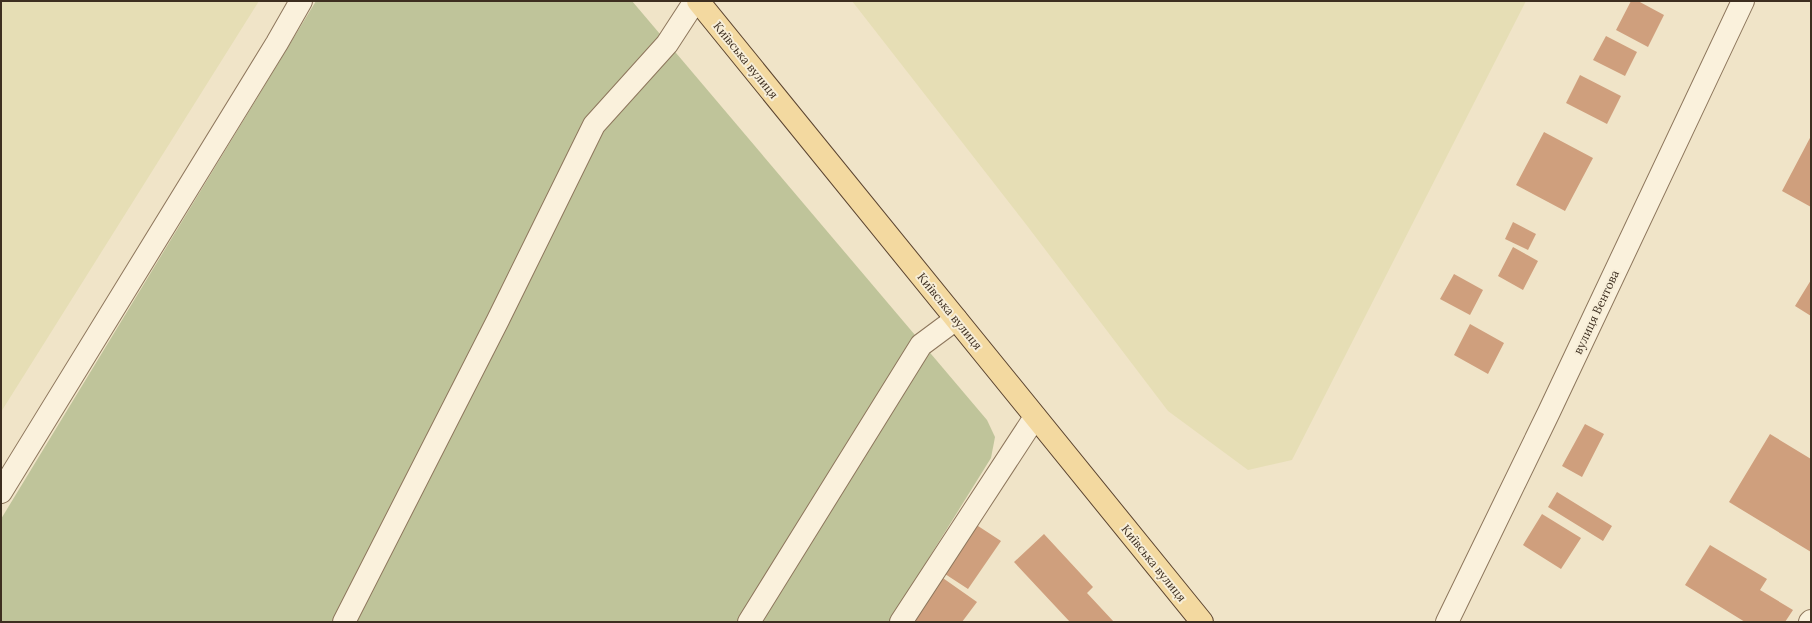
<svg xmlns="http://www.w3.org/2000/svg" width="1812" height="623" font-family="Lora,serif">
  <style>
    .farmland { fill: #e6deb5 }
    .cemetery { fill: #bfc49a }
    .building { fill: #cf9f7d }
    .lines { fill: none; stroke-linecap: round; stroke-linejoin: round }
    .minor-casing { stroke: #8d765c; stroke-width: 24 }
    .major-casing { stroke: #5b4430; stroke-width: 24 }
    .minor { stroke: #faf1dc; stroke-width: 22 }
    .major { stroke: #f3d9a0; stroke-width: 22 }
    .labels { text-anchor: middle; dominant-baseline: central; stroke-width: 4; stroke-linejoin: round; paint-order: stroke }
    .street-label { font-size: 12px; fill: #3d2e20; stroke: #f7eed8 }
  </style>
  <rect width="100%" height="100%" fill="#f0e4c8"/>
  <!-- farmland -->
  <path class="farmland" d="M1,1h258l-258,411z
    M852,1h674l-234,459 -44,10 -80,-59 -143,-188z"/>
  <!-- cemetery -->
  <path class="cemetery" d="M316,1h316l355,419 8,17 -4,21 -102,164h-888v-103z"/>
  <!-- building -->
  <path class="building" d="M1631,1h7l26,14 -16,32 -32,-17z
    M1606,36l31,16 -12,24 -32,-16z
    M1580,75l41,21 -14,28 -41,-21z
    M1544,132l49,26 -28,53 -49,-26z
    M1811,136v71l-29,-16z
    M1513,222l23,12 -8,16 -23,-11z
    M1513,247l25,14 -15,29 -25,-14z
    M1454,274l29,16 -13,25 -30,-16z
    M1811,280v36l-16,-10z
    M1470,324l34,19 -16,31 -34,-19z
    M1585,424l19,10 -22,43 -20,-11z
    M1770,434l41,25v93l-82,-50z
    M1557,492l55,34 -9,15 -55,-34z
    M1542,514l39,24 -20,31 -38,-24z
    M975,524l26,17 -33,48 -26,-17z
    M1044,534l49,53 -6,6 27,29h-44l-56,-60z
    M1710,545l57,34 -7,11 33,20 -8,12h-40l-60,-37z
    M940,576l37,26 -15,20h-50z"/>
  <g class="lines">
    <defs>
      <path id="minor" d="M1,492l276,-449 24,-42
        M344,622l154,-302 96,-195 73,-81 28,-43
        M749,622l172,-277 35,-26
        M901,622l134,-205
        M1447,622l102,-210 194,-411
        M1810,622l1,-1"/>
      <path id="major" d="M698,1l504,621"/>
    </defs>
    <!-- minor casing -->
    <use href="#minor" class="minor-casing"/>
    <!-- major casing -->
    <use href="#major" class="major-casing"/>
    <!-- minor -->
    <use href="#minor" class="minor"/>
    <!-- major -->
    <use href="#major" class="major"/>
  </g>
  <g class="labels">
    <!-- street labels -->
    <g class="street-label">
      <text transform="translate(746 60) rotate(51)">Київська вулиця</text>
      <text transform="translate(950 311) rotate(51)">Київська вулиця</text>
      <text transform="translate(1596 312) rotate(-65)">вулиця Вентова</text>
      <text transform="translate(1154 563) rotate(51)">Київська вулиця</text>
    </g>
  </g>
  <!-- border -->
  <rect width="1812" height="623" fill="none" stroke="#3d2e20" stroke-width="4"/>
</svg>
